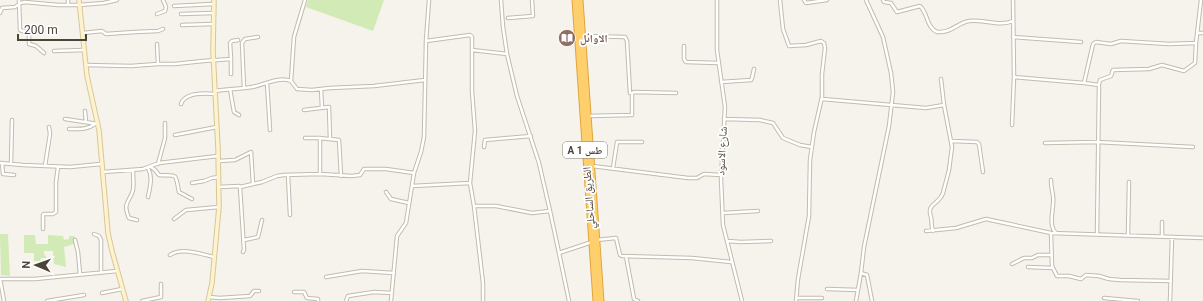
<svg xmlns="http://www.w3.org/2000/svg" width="1203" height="301" font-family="Roboto,'Noto Naskh Arabic',sans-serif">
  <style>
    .green { fill: #d2eab5 }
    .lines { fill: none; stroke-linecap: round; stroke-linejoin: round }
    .street-casing { stroke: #c2bbae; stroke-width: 4.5 }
    .secondary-casing { stroke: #d6c79b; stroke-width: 5.5 }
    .highway-casing { stroke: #e0a43c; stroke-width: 7 }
    .street { stroke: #fff; stroke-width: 2.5 }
    .secondary { stroke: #fff3cd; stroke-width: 3.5 }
    .highway { stroke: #ffcf6e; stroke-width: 5 }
    .labels { text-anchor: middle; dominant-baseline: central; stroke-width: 3.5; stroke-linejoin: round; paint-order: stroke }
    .shield { fill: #fff; stroke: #817c74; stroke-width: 1 }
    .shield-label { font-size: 10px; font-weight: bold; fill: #4b4439 }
    .education-label { font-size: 11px; font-weight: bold; fill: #785e54; stroke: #fff; text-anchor: start }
    .street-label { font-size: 11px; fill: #4b4439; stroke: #fff }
  </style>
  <rect width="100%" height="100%" fill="#f6f3ec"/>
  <!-- green -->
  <path class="green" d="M308,0h76l-11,31 -67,-24z
    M0,234h8l2,42 -9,-1z
    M24,235h11l1,9h12v-9l15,1 1,4 5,-1v-3h6l-1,8 -10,3 2,20 -12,-3 -1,-13h-9v3l3,4h-6l-1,3h-6v-8h-10z"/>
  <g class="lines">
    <defs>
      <path id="street" d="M19,0l1,30 9,3v11l7,2 8,7
        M501,0l2,27 4,27 10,42 22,67 11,48
        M717,0v50l8,57 -4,72 2,46 19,76
        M780,0l3,29 6,17 17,-1 15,-4 3,2 1,5 -3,26v23l-8,35 -4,28 -1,56 -11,63 -2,22
        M804,0l2,3 21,-3
        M883,0l1,2 7,1 6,9 23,-6c8,7 6,21 17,26 15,1 20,-9 32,-11 15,-2 30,6 44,0
        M68,5v-5
        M174,6l39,-2
        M0,13l2,-5 13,-1 6,-4 4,-1 33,3h21l25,-2 13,-3
        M157,14l8,-3 1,-4 -3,-7
        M181,14l33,-1
        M508,18l25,-2 -1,-16
        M182,25l31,-1
        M83,33l19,-2 4,3 29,-2 23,-1 5,-2
        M1198,33h5
        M583,36l42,1 2,4 3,52
        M1013,37l68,5
        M426,41l44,-6 2,2v13
        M157,44l1,20
        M684,46v13l2,3 32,1
        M54,51l30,-1
        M231,59l-1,-16 2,-2 6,-1
        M86,65l45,1 27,-2h17l28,-3 28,-2v15
        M1014,77l70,6
        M941,79l3,26
        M291,81l3,-44 11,-37
        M721,82l30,-2 1,-2 2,-9
        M267,83l3,47
        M1099,84l1,-4 11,-4 2,-6 36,-1 13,-4 22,6 11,-8 1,-20
        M244,88l-2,-45 3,-4 13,-2
        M230,89l4,23 5,3
        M321,89l1,19
        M215,91c12,-2 25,-2 37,-4 12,-2 27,-11 39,-6l6,8 15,1 18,-2 44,-2 51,-6
        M822,99l104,9 18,-3 8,42 -3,23 -6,23c-4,12 -17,10 -12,24 1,5 0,9 2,14
        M181,104c4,-12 23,-11 34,-10
        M304,110l25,-3 1,32
        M85,111l1,11
        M588,116l44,-1v-22l2,-1 42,1
        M65,119l33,5
        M724,119l36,1 13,3 10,15 17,7 12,2
        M1012,125l2,-48 -1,-77
        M69,129c10,0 18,1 26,-5
        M175,135l42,-8
        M305,138h14l20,2 2,36
        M952,141l25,1 2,2 4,28
        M1045,143l52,-1 96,5
        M484,147l1,-7 46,-4
        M219,161l16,-1 16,-8 2,32
        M0,163l23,2 47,2 31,-3
        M2,163l1,11 11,1
        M11,163l1,-43
        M158,164l7,-26v-15
        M45,166l5,-32 -1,-7
        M592,166l96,12h9l7,-4 17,1
        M151,167l4,3 4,5c19,1 16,-3 20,17l13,7
        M148,168c5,9 2,19 0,29
        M613,168l4,-26h25
        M133,170c0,6 1,13 0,20 -3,12 -11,12 -4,28l8,2
        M103,172l40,-3 16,-6 59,-7
        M320,174v-36
        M288,175l2,40
        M1051,180c0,6 1,10 2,16 2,10 -6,29 3,37
        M192,183l12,-2 8,-3 7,-1
        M412,186l58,-3
        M219,187l20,-1 1,1 4,63 -1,2
        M240,187l22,-5 15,-6 7,-1 36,-1 32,2 8,-1 4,-6h22l28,4
        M386,192l5,7 18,4
        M474,206l-4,-23 5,-52 -3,-40v-41l35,4
        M723,213l35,-2
        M174,219l12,-9 33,-3
        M43,229v-14l1,-1h9l3,-2v-30l2,-15
        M926,231l30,-3 30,-9 65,14 152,5
        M1051,233l1,33 5,10h12l12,3 5,-4 13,1 10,3 11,1 51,1
        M94,234l5,2 2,4v33
        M1097,234l2,-149 -15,-2 9,-39 3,-2 15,2 10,-3 48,3 27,-1 5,-43
        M1128,235l1,-53
        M1162,236v-14
        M75,240l3,12 2,22
        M244,240l14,-3 4,-17
        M596,240l20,-2 4,17 2,1 70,2 39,4
        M727,241l14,1 30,-1
        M559,253l10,48
        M170,255c12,-8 31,-1 44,2
        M626,256l8,43 4,2
        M1012,264l12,-6h8l6,-3h13
        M1028,267l25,1
        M861,273l6,2 5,26
        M326,277l36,-6 32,2
        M0,279h35l82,-8
        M0,279l4,22
        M827,289l31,1
        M294,292h10l3,6 11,1v2
        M102,293l20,-4
        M209,297l11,1 30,-2 4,-5h5
        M797,298h25
        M1104,298l34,3
        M47,301l37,-6
        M142,301l19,-4v-13
        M346,301l2,-5 26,-4 18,1
        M391,301l6,-65 9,-13 8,-50 7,-21 3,-15 2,-96 3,-41
        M483,301v-18l-9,-77h22l36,7 18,-2 9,42 33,-11
        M856,301l5,-28 3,-26 25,-121 4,-34 -2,-19 -8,-36 -17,-37
        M1170,301l2,-64"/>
      <path id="secondary" d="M79,0l8,76 12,54 9,103 4,18 14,50
        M208,301l4,-18 7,-76 -1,-59 -5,-96 1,-52"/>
      <path id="highway" d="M575,0l21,301
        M580,0l21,301"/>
    </defs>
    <!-- street casing -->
    <use href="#street" class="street-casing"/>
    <!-- secondary casing -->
    <use href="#secondary" class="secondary-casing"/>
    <!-- highway casing -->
    <use href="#highway" class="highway-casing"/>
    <!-- street -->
    <use href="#street" class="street"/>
    <!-- secondary -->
    <use href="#secondary" class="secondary"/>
    <!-- highway -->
    <use href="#highway" class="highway"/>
  </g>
  <!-- icons -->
  <defs>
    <symbol id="library-disc" viewBox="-11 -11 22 22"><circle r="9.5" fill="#8d6e63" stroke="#fff"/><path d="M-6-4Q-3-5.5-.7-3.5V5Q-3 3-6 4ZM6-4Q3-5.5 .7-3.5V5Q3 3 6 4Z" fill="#fff"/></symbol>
  </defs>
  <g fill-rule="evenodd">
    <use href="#library-disc" x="557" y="28" width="20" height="20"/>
  </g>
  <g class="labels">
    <!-- shield labels -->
    <rect class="shield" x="563" y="142" width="44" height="16" rx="3"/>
    <g class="shield-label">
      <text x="585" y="150">A 1 طس</text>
    </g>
    <!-- education labels -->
    <g class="education-label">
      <text x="580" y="38">الاوائل</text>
    </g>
    <!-- street labels -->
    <g class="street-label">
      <text transform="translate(722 151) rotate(-87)">شارع الاسود</text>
      <text transform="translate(589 198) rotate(-94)">الطريق الساحلي</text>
    </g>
  </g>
  <!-- north arrow -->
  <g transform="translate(36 265) rotate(272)" stroke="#ffffff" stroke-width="3" paint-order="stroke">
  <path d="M0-3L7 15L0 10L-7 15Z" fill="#4b4439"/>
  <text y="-6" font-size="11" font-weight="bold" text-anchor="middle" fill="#4b4439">N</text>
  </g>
  <!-- scale -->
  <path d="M18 34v6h68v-6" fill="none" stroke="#4b4439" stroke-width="2"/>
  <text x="24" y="34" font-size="12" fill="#4b4439" stroke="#ffffff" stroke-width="3" paint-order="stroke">200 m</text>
</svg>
